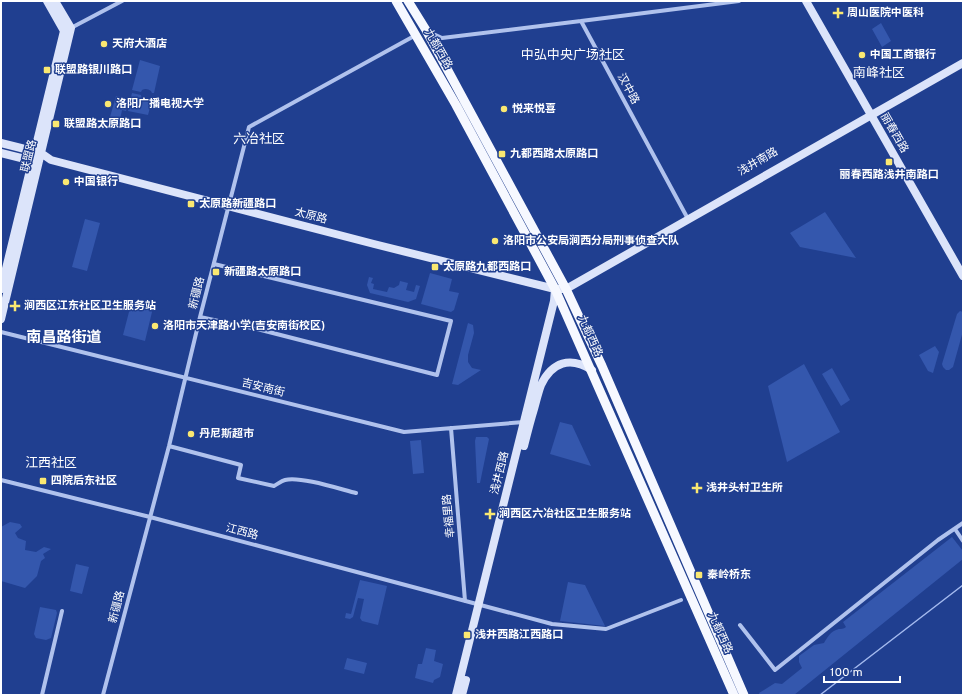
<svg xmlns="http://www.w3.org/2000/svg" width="964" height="696" font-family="Overpass,'Noto Sans SC',sans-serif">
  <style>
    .green { fill: #3457ad }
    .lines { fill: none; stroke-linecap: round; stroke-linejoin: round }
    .stream { stroke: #a4baee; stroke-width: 1.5 }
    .street { stroke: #b0c2ed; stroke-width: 4 }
    .secondary { stroke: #dce4fa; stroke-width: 8 }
    .primary { stroke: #f6f8ff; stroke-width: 9 }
    .poi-dot { fill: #fae871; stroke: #203f90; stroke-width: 1.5 }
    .labels { text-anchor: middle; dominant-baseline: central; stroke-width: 3; stroke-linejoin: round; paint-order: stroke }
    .poi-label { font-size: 11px; font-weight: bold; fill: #fff; stroke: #203f90; text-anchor: start }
    .street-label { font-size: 11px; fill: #fff; stroke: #203f90 }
    .quarter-label { font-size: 13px; fill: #fff; stroke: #203f90 }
    .district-label { font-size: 15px; font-weight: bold; fill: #fff; stroke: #203f90 }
  </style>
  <rect width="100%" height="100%" fill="#203f90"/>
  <!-- green -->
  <path class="green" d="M881,23l10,18 -9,6 -10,-18z
    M140,60l20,6 -6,27h-2l-1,-2c-3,-2 -5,-3 -9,-1l-1,2 -9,-2z
    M132,93l9,2 1,5 3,1 4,1 1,-2h2l-4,15 -20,-4z
    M116,96l13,3 -3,12 -4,-1 -2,10 -10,-3z
    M825,212l31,46 -56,-11 -10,-14z
    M85,219l15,4 -13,48 -15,-4z
    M430,273l22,6 -3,12 10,2 -5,17 -3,2 -30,-8z
    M369,277l4,1 -2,5 3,1 -1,5 14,3 2,-5 5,1 5,-3 1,-4 8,2 -2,7 8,2 2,-7 4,1 -4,13 -8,3 -38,-9 -3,-8z
    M138,301c8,1 13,4 14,11l-7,29 -22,-6 7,-27 2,-4z
    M960,311l3,1v19l-10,36 -4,3h-3l-3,-3 -1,-3 15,-50z
    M468,323l5,2 1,8 -6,22v7l4,6 9,2 -23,15 -6,-1z
    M935,346l4,6 -6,21 -5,-2 -9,-16z
    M804,364l36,68 -53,30 -19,-76z
    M832,368l18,32 -9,6 -19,-32z
    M560,422l12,3 19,41 -41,-12z
    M476,437h11l2,2 -9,44h-3l-2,-42z
    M421,440l3,33 -11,1 -3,-33z
    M10,522l10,2 2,3 -7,6 3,5 8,3 -1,9 11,2 8,-5 7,2 -8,5 2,4 -4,3 -4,15 -12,12 -24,-7v-54z
    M952,537l11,14v8l-169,136h-34l-1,-2 16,-10 7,1 20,-16 -3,-6v-6l15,-11 10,-2c3,-5 6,-11 12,-13 4,-2 6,0 10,-3l-3,-5z
    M76,564l13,3 -7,27 -12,-3z
    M360,580l27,6 -9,39 -16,-4 -2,-3 4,-19 -6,-1 -5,19 -3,2 -5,-1 1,-5 5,1z
    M568,582l17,3 20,41 -45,-5z
    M40,607l16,3 1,3 -6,25 -5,2 -10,-2 -2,-4z
    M426,648l10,2 -2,11 9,3 -3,13 -6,3 -1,3 -18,-5 3,-14h4z
    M347,658l20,5 -3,11 -20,-5z"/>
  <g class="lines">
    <!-- stream -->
    <path class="stream" d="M820,695l143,-110"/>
    <!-- street -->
    <path class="street" d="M581,21l158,-20
      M69,29l53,-28
      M429,32l13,6 139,-17 107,198
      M200,317l61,13 176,45 14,-54 -237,-57
      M1,332l403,100 120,-10
      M451,428l14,173
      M169,446l72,19 -3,13 36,8c4,-2 7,-5 11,-6 15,-4 55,9 71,13
      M1,480l149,37 402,107 54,5 75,-29
      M955,529l8,12
      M740,625l35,45 163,-130 25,-17
      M42,695l20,-84
      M103,695l66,-249 31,-129 49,-190 167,-92"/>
    <!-- secondary -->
    <path class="secondary" d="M806,1l157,275
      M1,143l40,10 10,7 323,84 181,45h11l397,-226
      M1,153l36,9
      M1,289l63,-258 -17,-30
      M1,319l70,-291 -16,-27
      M524,446c3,-12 6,-24 10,-37 2,-7 4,-16 7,-24 11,-23 29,-29 51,-15
      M456,695l98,-394 1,-12
      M462,695l4,-15"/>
    <!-- primary -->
    <path class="primary" d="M396,1l60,104 99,184 179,406
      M408,1l18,29 140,259 36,77 142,329"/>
  </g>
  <!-- markers -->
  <g class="poi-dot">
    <path d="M836 7h4v4h4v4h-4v4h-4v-4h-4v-4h4z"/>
    <circle cx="104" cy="44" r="4"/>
    <circle cx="862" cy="55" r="4"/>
    <rect x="43" y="66" width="8" height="8" rx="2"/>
    <circle cx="108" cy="104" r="4"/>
    <circle cx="504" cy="109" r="4"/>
    <rect x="52" y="120" width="8" height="8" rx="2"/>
    <rect x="498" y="150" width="8" height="8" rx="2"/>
    <rect x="885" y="158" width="8" height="8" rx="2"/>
    <circle cx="66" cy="182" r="4"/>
    <rect x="187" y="200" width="8" height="8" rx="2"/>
    <circle cx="495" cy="241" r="4"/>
    <rect x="431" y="263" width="8" height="8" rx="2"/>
    <rect x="212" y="268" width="8" height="8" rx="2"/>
    <path d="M13 300h4v4h4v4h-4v4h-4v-4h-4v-4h4z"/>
    <circle cx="155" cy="326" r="4"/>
    <circle cx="191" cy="434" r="4"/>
    <rect x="39" y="477" width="8" height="8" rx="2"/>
    <path d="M695 482h4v4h4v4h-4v4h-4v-4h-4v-4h4z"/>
    <path d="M488 508h4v4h4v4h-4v4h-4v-4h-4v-4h4z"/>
    <rect x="695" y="571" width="8" height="8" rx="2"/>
    <rect x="463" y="631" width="8" height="8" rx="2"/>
  </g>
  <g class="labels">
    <!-- poi labels -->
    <g class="poi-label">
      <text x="847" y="13">周山医院中医科</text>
      <text x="112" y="44">天府大酒店</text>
      <text x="870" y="55">中国工商银行</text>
      <text x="55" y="70">联盟路银川路口</text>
      <text x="116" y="104">洛阳广播电视大学</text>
      <text x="512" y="109">悦来悦喜</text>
      <text x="64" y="124">联盟路太原路口</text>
      <text x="510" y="154">九都西路太原路口</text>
      <text x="889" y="175" text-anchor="middle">丽春西路浅井南路口</text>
      <text x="74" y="182">中国银行</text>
      <text x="199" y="204">太原路新疆路口</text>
      <text x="503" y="241">洛阳市公安局涧西分局刑事侦查大队</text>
      <text x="443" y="267">太原路九都西路口</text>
      <text x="224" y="272">新疆路太原路口</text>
      <text x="24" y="306">涧西区江东社区卫生服务站</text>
      <text x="163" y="326">洛阳市天津路小学(吉安南街校区)</text>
      <text x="199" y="434">丹尼斯超市</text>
      <text x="51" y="481">四院后东社区</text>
      <text x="706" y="488">浅井头村卫生所</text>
      <text x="499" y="514">涧西区六冶社区卫生服务站</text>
      <text x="707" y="575">秦岭桥东</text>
      <text x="475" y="635">浅井西路江西路口</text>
    </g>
    <!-- street labels -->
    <g class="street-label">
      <text transform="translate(438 49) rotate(60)">九都西路</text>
      <text transform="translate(628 89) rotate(62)">汉中路</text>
      <text transform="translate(894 133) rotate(60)">丽春西路</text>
      <text transform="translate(29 156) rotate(-76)">联盟路</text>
      <text transform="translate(758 162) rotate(-30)">浅井南路</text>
      <text transform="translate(311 216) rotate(15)">太原路</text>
      <text transform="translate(197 293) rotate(-76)">新疆路</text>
      <text transform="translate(590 336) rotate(66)">九都西路</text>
      <text transform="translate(263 388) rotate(14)">吉安南街</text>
      <text transform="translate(500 473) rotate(-76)">浅井西路</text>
      <text transform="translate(449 516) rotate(-95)">幸福里路</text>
      <text transform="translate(242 532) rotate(15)">江西路</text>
      <text transform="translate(117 607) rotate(-75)">新疆路</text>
      <text transform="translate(720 633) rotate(66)">九都西路</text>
    </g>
    <!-- quarter labels -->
    <g class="quarter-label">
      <text x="573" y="56">中弘中央广场社区</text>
      <text x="879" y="74">南峰社区</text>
      <text x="259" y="140">六冶社区</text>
      <text x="51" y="464">江西社区</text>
    </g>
    <!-- district labels -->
    <g class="district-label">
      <text x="64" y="338">南昌路街道</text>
    </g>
  </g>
  <!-- border -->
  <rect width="964" height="696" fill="none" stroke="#ffffff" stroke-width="4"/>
  <!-- scale -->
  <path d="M824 676v6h76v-6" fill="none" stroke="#ffffff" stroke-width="2"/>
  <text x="830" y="676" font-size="12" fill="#ffffff" stroke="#203f90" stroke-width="3" paint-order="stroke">100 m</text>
</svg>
